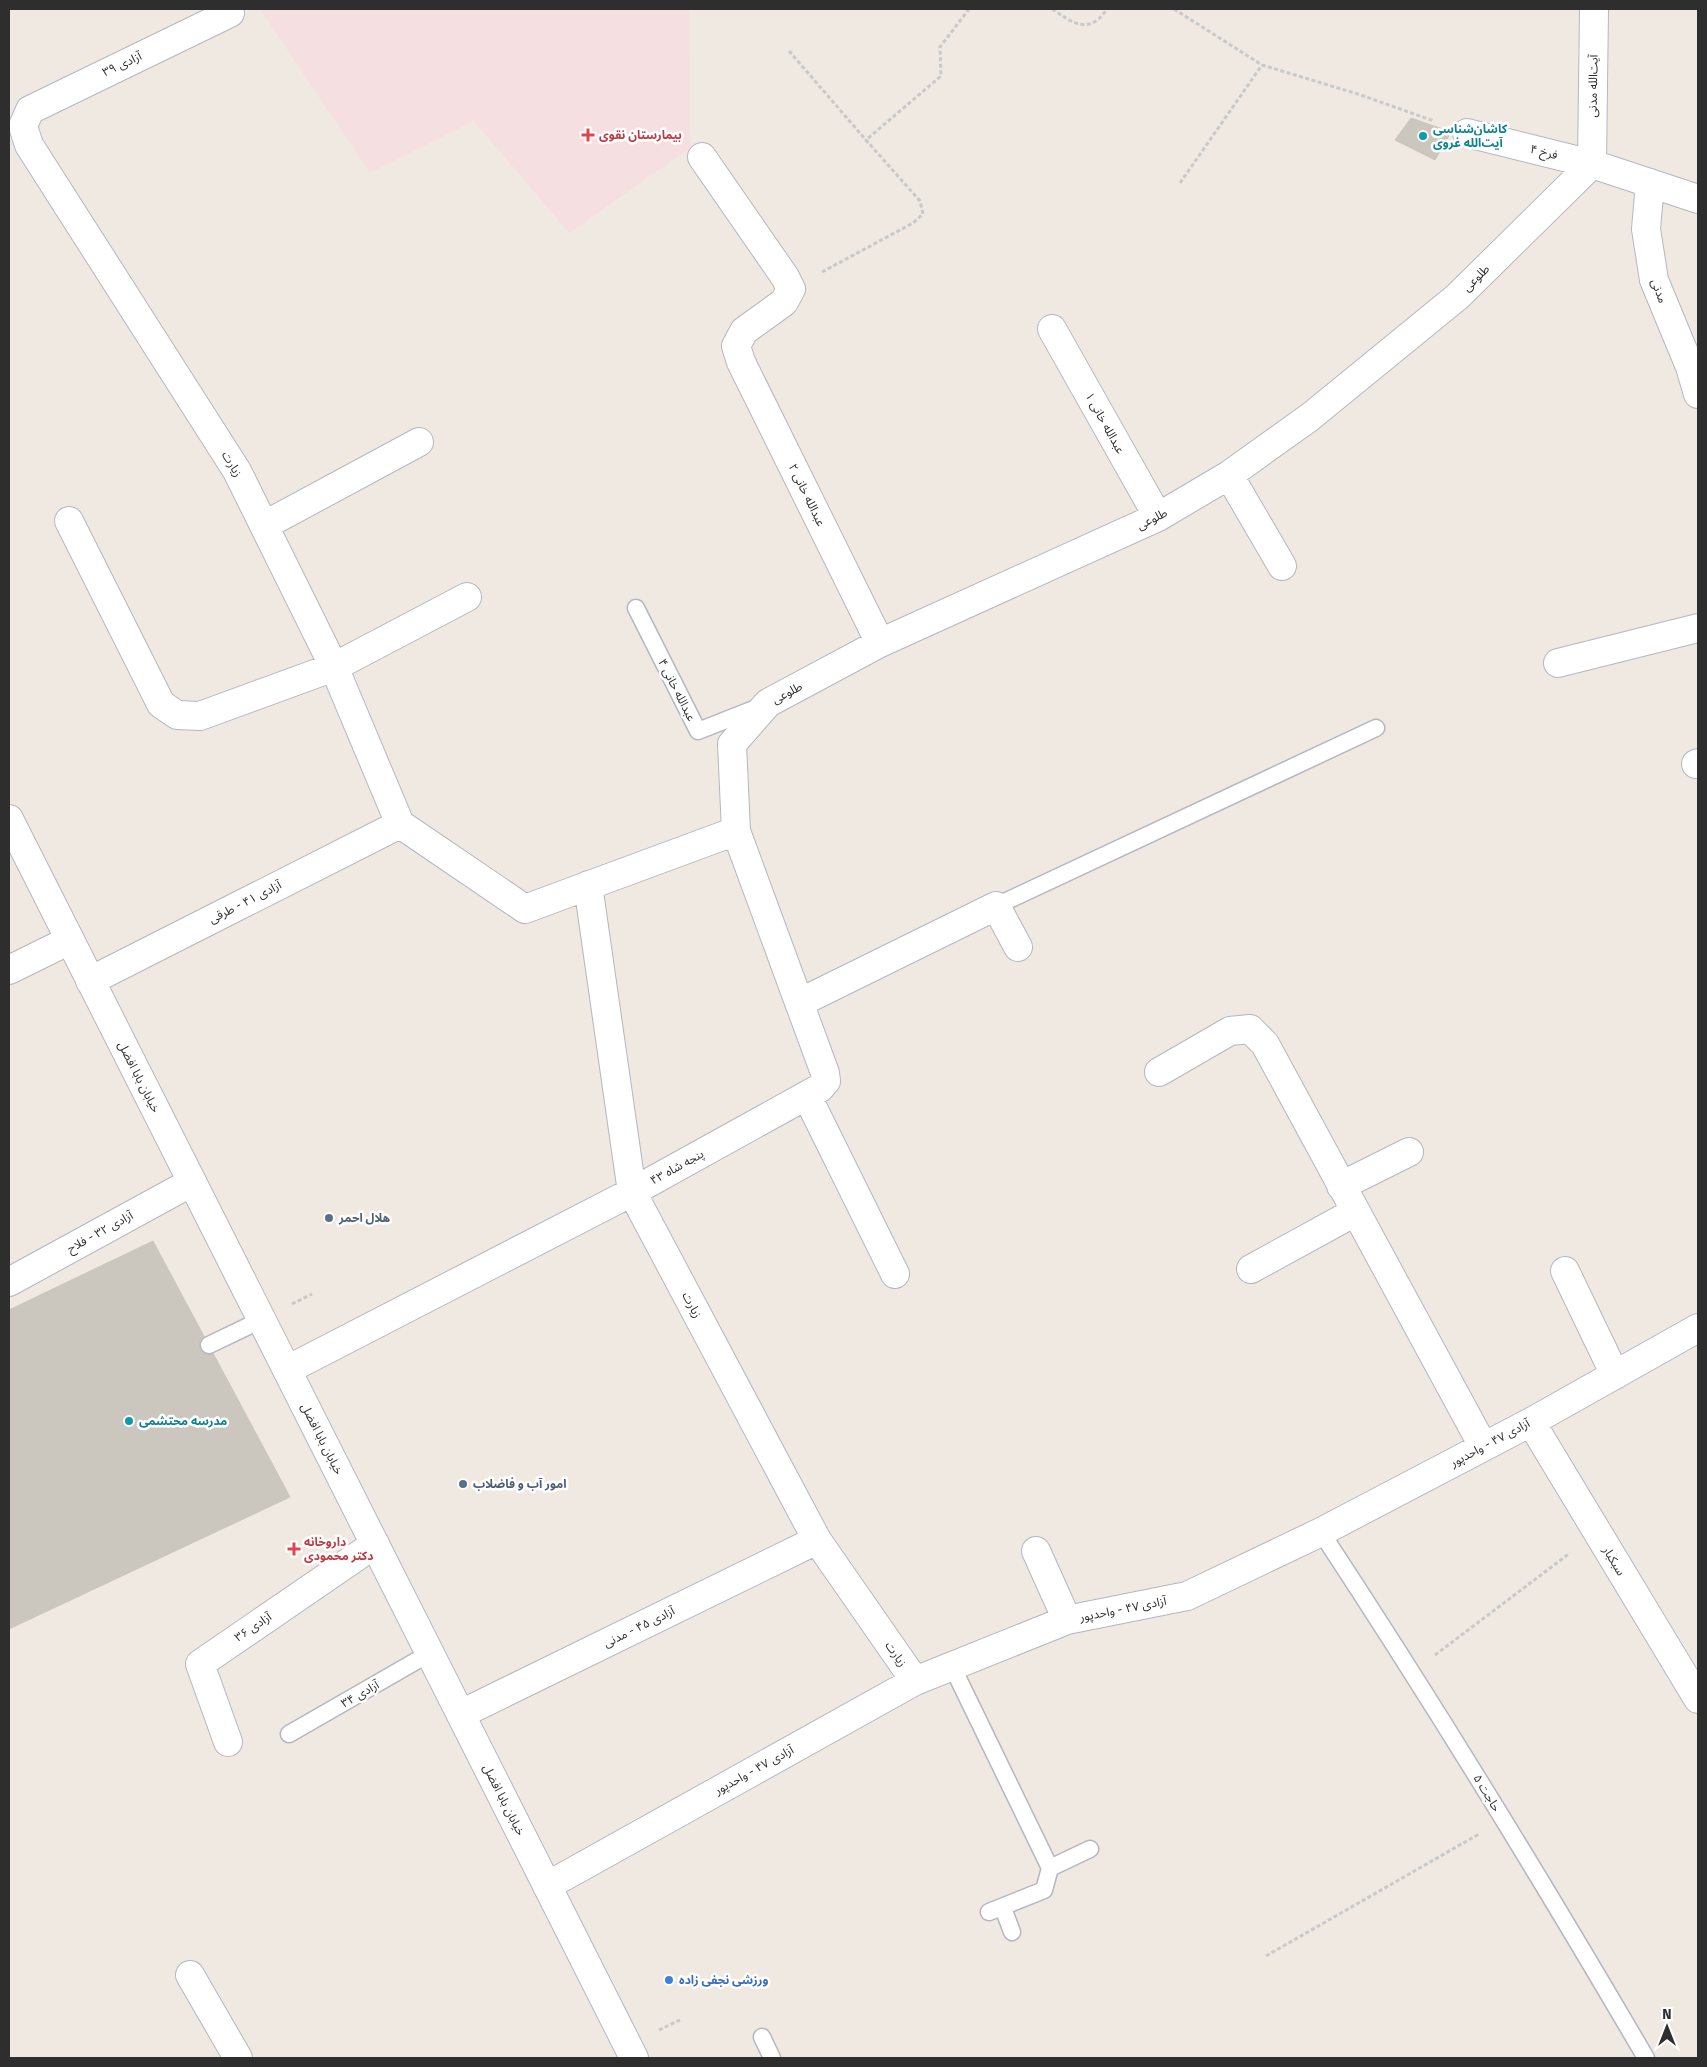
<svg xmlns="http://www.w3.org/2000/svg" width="1707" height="2067" font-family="'Fira Sans','Noto Sans Arabic',sans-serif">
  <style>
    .medical { fill: #f5dfe0 }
    .building { fill: #cbc7bf; stroke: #cbc5ba }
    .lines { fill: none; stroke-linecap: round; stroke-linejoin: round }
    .lane-casing { stroke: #b4b7c1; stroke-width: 19 }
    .street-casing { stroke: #b4b7c1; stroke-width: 30 }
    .secondary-casing { stroke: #b4b7c1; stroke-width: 30 }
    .path { stroke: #c9c9c9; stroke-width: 3; stroke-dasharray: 4 2.5; stroke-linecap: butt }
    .lane { stroke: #fff; stroke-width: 16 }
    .street { stroke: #fff; stroke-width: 28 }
    .secondary { stroke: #fff; stroke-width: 28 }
    .health-dot { fill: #e0444e; stroke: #fff; stroke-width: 2 }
    .culture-dot { fill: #0f9aa8; stroke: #fff; stroke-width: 2 }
    .service-dot { fill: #5c6f8a; stroke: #fff; stroke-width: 2 }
    .shop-dot { fill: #3f7fe0; stroke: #fff; stroke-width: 2 }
    .labels { text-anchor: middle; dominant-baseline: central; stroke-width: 5; stroke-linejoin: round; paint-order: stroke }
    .street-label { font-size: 12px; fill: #2e2e2e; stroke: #fff }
    .culture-label { font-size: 12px; font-weight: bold; fill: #0d838f; stroke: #fff; text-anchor: start }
    .health-label { font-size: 12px; font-weight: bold; fill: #be3a42; stroke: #fff; text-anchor: start }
    .service-label { font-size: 12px; font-weight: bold; fill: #4e5e75; stroke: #fff; text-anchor: start }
    .shop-label { font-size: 12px; font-weight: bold; fill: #366cbe; stroke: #fff; text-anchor: start }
  </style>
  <rect width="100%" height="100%" fill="#efe9e1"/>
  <!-- medical -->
  <path class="medical" d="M260,9h429l1,139 -121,85 -95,-112 -104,52z"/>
  <!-- building -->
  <path class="building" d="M1411,118l40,14 -16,28 -40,-20z
    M153,1241l137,256 -281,132v-319z"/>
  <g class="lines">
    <defs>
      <path id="lane" d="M636,608l62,123 61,-24
        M996,906l380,-178
        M209,1345l52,-25
        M1321,1532c113,172 221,348 325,526
        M952,1666l98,202 -6,22 -55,22
        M289,1734l141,-81
        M1050,1868l40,-19
        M1003,1908l9,24
        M762,2037l10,21"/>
      <path id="street" d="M230,13l-200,97 -7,16 6,19 208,326 97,196 66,157
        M1467,133l125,31 106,35
        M702,157l83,120 6,12 -7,13 -40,29 -8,15 5,16 139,281
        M1592,164l2,-155
        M1650,183l-4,46 8,51 36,87 8,27
        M1052,329l106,188
        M1229,475l53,91
        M69,521l92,183 16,11 23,1 134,-49 133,-70
        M265,525l154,-83
        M1558,663l140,-35
        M1696,764l2,-1
        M400,824l125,85 211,-78
        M588,885l44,307 185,348 98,141
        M9,970l61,-30
        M90,981l310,-157
        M799,1003l197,-97 22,41
        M1159,1072l71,-41 20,-2 15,15 218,402
        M807,1096l88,178
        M1341,1186l68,-34
        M1251,1269l104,-57
        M1565,1271l50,104
        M9,1282l183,-100
        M287,1370l345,-178 188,-104 6,-7 -1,-8 -89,-242 -4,-87 36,-41 112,-60 278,-126 71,-42 81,-58 147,-120 135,-133
        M1531,1422l167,277
        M1036,1551l31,69
        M461,1714l356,-174
        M228,1742l-28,-78 175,-120
        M547,1886l368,-205 152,-61 120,-24 134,-64 210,-110 167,-94
        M190,1975l48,83"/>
      <path id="secondary" d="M9,819l625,1239"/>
    </defs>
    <!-- lane casing -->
    <use href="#lane" class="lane-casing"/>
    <!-- street casing -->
    <use href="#street" class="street-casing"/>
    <!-- secondary casing -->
    <use href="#secondary" class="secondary-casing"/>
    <!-- path -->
    <path class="path" d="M1052,9c21,14 37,27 55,0
      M1174,9l88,56 96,29 76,27
      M789,51l77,89
      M1180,183l82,-118
      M822,272l91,-49 10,-9 -3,-13 -54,-61 75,-64 -1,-29 29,-38
      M292,1304l20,-10
      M1435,1655l135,-102
      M1266,1956l213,-122
      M659,2030l21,-10"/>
    <!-- lane -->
    <use href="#lane" class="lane"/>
    <!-- street -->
    <use href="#street" class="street"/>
    <!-- secondary -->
    <use href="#secondary" class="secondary"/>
  </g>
  <!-- markers -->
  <g class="health-dot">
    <path d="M585.5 127.5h5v5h5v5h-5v5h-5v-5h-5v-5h5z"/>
    <path d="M291.5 1541.5h5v5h5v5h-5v5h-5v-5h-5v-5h5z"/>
  </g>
  <g class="culture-dot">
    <circle cx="1423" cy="136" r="5"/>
    <circle cx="129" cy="1421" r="5"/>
  </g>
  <g class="service-dot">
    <circle cx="329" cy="1218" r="5"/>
    <circle cx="463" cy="1484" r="5"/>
  </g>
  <circle class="shop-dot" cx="669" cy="1980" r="5"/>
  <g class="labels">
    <!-- street labels -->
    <g class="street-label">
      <text transform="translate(122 64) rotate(-25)">آزادی ۳۹</text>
      <text transform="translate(1593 86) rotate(-89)">آیت‌الله مدنی</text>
      <text transform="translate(1544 152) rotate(14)">فرخ ۴</text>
      <text transform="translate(1476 278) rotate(-45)">طلوعی</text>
      <text transform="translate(1659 291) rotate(70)">مدنی</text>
      <text transform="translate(1105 423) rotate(61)">عبدالله خانی ۱</text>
      <text transform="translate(232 464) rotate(59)">زیارت</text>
      <text transform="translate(807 495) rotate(64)">عبدالله خانی ۲</text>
      <text transform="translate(1152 519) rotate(-27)">طلوعی</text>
      <text transform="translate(677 690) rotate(63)">عبدالله خانی ۴</text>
      <text transform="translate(787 693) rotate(-28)">طلوعی</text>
      <text transform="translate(245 902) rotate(-27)">آزادی ۴۱ - طرقی</text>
      <text transform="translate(139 1077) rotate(63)">خیابان بابا افضل</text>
      <text transform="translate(677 1167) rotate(-29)">پنجه شاه ۴۳</text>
      <text transform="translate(100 1232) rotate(-29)">آزادی ۳۲ - فلاح</text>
      <text transform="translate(692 1305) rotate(62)">زیارت</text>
      <text transform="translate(322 1439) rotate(63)">خیابان بابا افضل</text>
      <text transform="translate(1490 1443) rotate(-28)">آزادی ۴۷ - واحدپور</text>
      <text transform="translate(1614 1561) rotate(59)">سبکبار</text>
      <text transform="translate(1123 1609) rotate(-11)">آزادی ۴۷ - واحدپور</text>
      <text transform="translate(253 1627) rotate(-34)">آزادی ۳۶</text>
      <text transform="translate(639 1627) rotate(-26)">آزادی ۴۵ - مدنی</text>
      <text transform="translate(896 1654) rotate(55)">زیارت</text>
      <text transform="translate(360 1694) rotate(-30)">آزادی ۳۴</text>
      <text transform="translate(754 1770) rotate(-29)">آزادی ۴۷ - واحدپور</text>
      <text transform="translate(1487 1793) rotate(59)">حاجت ۵</text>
      <text transform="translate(504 1800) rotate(63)">خیابان بابا افضل</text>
    </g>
    <!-- culture labels -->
    <g class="culture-label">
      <text x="1433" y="129">کاشان‌شناسی<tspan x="1433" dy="14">آیت‌الله غروی</tspan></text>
      <text x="139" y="1421">مدرسه محتشمی</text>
    </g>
    <!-- health labels -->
    <g class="health-label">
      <text x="599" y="135">بیمارستان نقوی</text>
      <text x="304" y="1542">داروخانه<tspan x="304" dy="14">دکتر محمودی</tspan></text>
    </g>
    <!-- service labels -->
    <g class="service-label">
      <text x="339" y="1218">هلال احمر</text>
      <text x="473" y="1484">امور آب و فاضلاب</text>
    </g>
    <!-- shop labels -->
    <g class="shop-label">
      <text x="679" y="1980">ورزشی نجفی زاده</text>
    </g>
  </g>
  <!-- border -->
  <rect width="1707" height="2067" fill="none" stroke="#2e2e2e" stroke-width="20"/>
  <!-- north arrow -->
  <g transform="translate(1667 2027)" stroke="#ffffff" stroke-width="4" paint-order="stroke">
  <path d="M0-4L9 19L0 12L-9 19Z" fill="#2e2e2e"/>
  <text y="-8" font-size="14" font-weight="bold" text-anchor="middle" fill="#2e2e2e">N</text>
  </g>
</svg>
